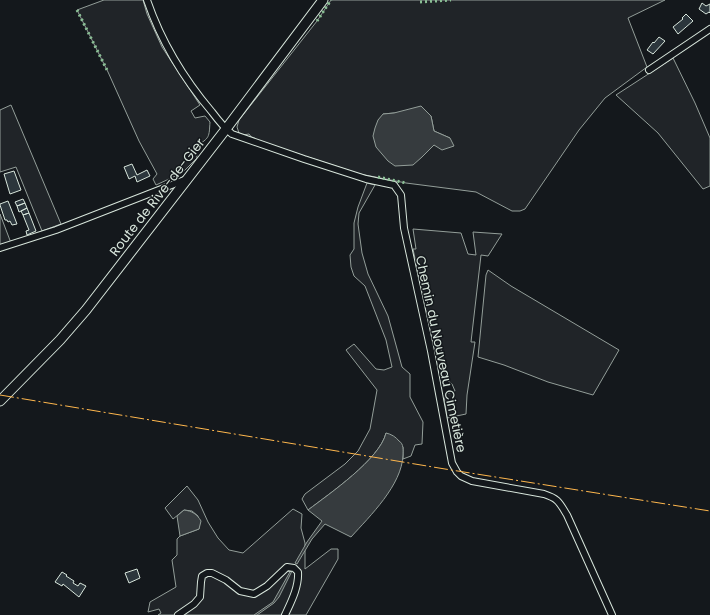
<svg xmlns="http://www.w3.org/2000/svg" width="710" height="615" font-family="Poppins,sans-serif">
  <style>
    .green { fill: #202428; stroke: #939e99; fill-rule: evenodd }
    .water { fill: #363b3e; stroke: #939e99 }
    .building { fill: #2c363c; stroke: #d8e6dc }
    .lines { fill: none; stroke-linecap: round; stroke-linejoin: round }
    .minor-casing { stroke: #d8e6dc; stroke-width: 8 }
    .secondary-casing { stroke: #d8e6dc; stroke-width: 11 }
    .minor { stroke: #14181c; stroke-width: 6 }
    .secondary { stroke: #14181c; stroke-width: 9 }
    .hedge { stroke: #8ac095; stroke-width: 3; stroke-dasharray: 2 3; stroke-linecap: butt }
    .power { stroke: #ffb74d; stroke-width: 1; stroke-dasharray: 14 3 2 3; stroke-linecap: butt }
    .labels { text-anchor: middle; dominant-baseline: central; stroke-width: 3; stroke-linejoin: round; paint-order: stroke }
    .street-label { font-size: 13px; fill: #d8e6dc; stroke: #14181c }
  </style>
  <rect width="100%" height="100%" fill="#14181c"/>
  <!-- green -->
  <path class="green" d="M104,0h39l4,14 15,33 38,58 -9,6 4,7 10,-2 5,6c-1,15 0,16 -14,24l1,12 -15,15 -26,12 -3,-6 4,-5 -18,-33 -31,-69 -31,-62z
    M331,0h334l-37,18 19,49 -42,31 -26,32 -54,79 -5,2h-8l-36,-19 -70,-9 -46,-9 -107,-35 -4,-5 -6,1 -4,-2 -2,-6 2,-7 78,-99zM394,113l37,3 3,15 16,7 -16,7 -12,12 -39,-43z
    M673,58l22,45 15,35v48l-7,3 -45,-56 -42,-38z
    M11,105l50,119 -19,7 -26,-64 -16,5v-62z
    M367,183l8,2 -16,28 -1,11 4,29 6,21 20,42 14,51 8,7v23l13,25 -1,22 -7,1 -4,11 -8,3v-12l-17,-14c-6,26 -57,61 -78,77l-6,-11 3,-5 40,-30 13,-13 12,-22 7,-39 -31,-40 8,-6 22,25 8,1 8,-3 -6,-27 -21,-54 -11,-10 -3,-9 -1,-12 4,-6v-26l4,-16z
    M0,214l11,29 -11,3z
    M413,229l48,4 7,21 8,1 -3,-23 29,2 -14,22 -7,-1 -10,87h4l-8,53 -1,19 -19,4 -3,-23 11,-4 -3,-7 -5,-4 -6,-31 -7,1 -9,-43 3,-3 -2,-6 -3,-1 -10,-48h3z
    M488,270l23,16 108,64 -26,45 -45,-13 -44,-17 -26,-8 8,-82z
    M187,486l11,14 10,22 10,16 11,12 14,3 50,-44 9,5 -1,14 4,15v26l26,-20h7v10l-32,56h-148l3,-2 -2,-4 -11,3 2,-10 26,-15 -4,-27 5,-5v-16l3,-3 19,-7 -1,-13 -6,-5 -8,-1 -11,9 -8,-11z"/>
  <!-- water -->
  <path class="water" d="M421,106l10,10 3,15 16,7 4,8 -12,4 -8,-5 -12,12 -9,8 -18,1 -7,-5 -12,-14 -3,-11 2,-8 3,-8 5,-6 11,-1z
    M386,433c5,1 10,4 13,8 5,3 4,9 4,14 -1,30 -33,61 -52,82l-26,-13 -13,15 -15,25 -2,-1 12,-21 15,-21 -14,-11c21,-16 72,-51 78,-77z
    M184,510c8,1 13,4 17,11l-2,8 -19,7 -3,-20z
    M291,570l1,1 -13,26 -5,6 -17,12h-3l19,-13z"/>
  <!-- building -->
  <path class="building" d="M702,3l4,3 4,-2v9l-1,-1 -3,2 -7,-5z
    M686,14l7,7 -15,13 -5,-7 10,-8 -1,-1z
    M659,37l6,4 -12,13 -6,-4 6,-8 1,1z
    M132,164l5,11 10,-5 3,6 -13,6 -2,-6 -6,3 -5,-12z
    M14,171l7,19 -11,4 -6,-20z
    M23,199l2,4 -8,3 -2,-4z
    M8,201l9,23 -5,1 -2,-4 -2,1 -1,-2h-2l-5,-15v-1z
    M25,203l2,5 -8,4 -2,-6z
    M27,208l2,5 -6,2 -2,-4z
    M29,213l7,18 -9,4 -1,-4 3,-1 -6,-15z
    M137,569l3,9 -11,5 -4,-10z
    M62,572l5,3 -1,1 8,5 -1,2 5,3 2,-3 6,3 -7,11 -16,-13 -1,2 -7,-4z"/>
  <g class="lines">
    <defs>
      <path id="minor" d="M147,0c14,41 37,79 65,112 6,8 12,16 20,22l72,25 62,20 28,6 7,10 3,33 27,123 21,112 5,9 4,4 11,5 72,13c15,5 15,8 23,21l45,100
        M649,70l61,-41
        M0,248l56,-18 131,-51
        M178,615l16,-11 6,-7 1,-15 1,-6 5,-3h5l14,7 14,11 14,3 13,-8 20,-19 7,1 4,4c1,15 -7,30 -13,43"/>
      <path id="secondary" d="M0,401l60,-61 26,-30 140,-181 97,-129"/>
    </defs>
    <!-- minor casing -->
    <use href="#minor" class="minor-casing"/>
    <!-- secondary casing -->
    <use href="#secondary" class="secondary-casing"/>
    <!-- minor -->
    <use href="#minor" class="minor"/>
    <!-- secondary -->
    <use href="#secondary" class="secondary"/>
    <!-- hedge -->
    <path class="hedge" d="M420,2l31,-2
      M77,10l31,62
      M317,21l14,-21
      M378,177l28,6"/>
    <!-- power -->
    <path class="power" d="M0,395l445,74 265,42"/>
  </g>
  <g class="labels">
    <!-- street labels -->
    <g class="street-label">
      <text transform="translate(157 197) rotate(-52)">Route de Rive-de-Gier</text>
      <text transform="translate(441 354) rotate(78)">Chemin du Nouveau Cimetière</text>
    </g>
  </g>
</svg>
